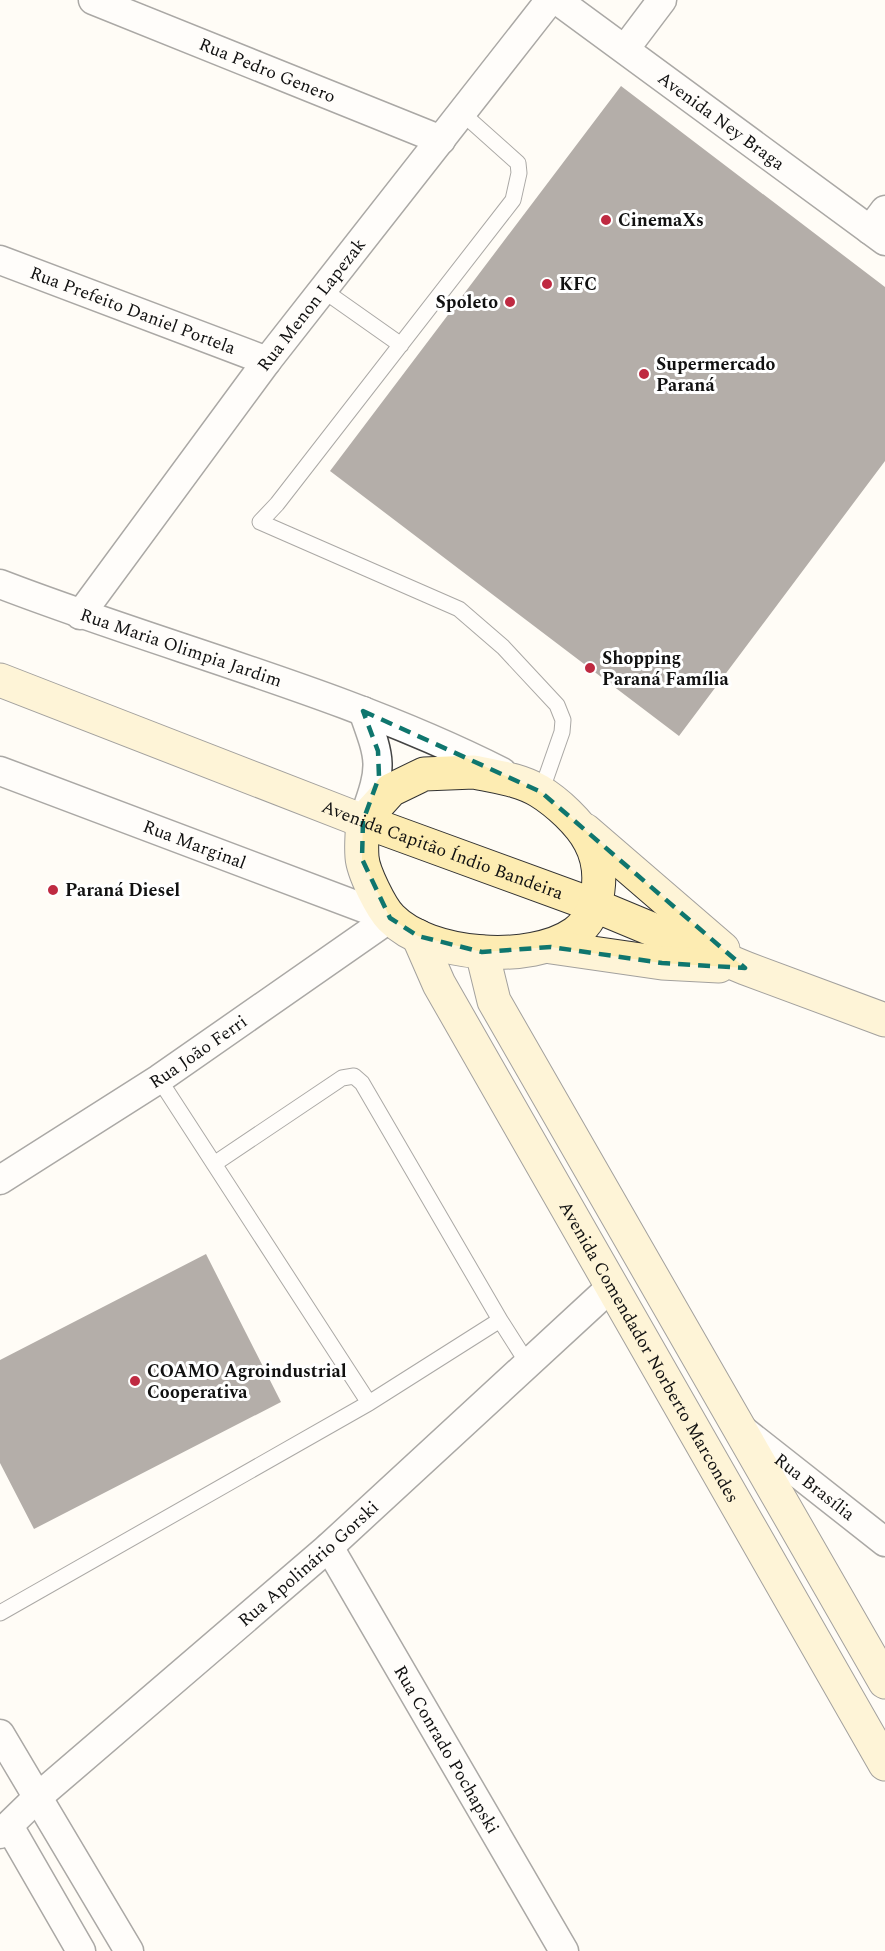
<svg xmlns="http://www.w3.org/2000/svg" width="885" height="1951" font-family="Spectral,serif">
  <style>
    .building { fill: #59514d }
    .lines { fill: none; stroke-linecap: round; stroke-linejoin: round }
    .lane-casing { stroke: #444; stroke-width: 17 }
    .street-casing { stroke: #444; stroke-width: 31 }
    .secondary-casing { stroke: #333; stroke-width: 35 }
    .lane { stroke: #fff; stroke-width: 15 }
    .street { stroke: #fff; stroke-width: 28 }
    .secondary { stroke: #fdecb2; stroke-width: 33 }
    .marked { fill: none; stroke: #0f766e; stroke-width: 4.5; stroke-dasharray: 12 8; stroke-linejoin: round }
    .poi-dot { fill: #bf2a41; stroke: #fff; stroke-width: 2 }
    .labels { text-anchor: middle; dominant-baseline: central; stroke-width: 6; stroke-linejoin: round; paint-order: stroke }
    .street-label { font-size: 18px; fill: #111; stroke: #fff }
    .poi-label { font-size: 18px; font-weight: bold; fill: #111; stroke: #fff; text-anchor: start }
  </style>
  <rect width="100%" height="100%" fill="#fffcf5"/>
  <!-- building -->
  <path class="building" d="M621,86l264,201v174l-206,275 -349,-265z
    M206,1254l75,148 -247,127 -34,-66v-103z"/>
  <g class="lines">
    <defs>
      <path id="lane" d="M462,113l56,50 1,10 -6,27 -236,304 -17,18 199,87 44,38 54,58 6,15 -1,12 -21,60
        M323,290l78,55
        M214,1164l128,-86 12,-2 8,7 138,237
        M369,1403l131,-83 28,44
        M0,1613l369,-210 -210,-324"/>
      <g id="street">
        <path id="s1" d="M93,0l348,140"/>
        <path id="s2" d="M557,0l328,241"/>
        <path d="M625,49l37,-49"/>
        <path d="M870,230l15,-20"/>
        <path id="s3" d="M0,260l267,101"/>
        <path id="s4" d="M0,584c166,64 344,108 502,188"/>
        <path id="s5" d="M80,615l187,-254 283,-361"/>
        <path d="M363,711c18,50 20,54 2,104"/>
        <path id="s6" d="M0,771l390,147"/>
        <path id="s7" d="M0,1180l159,-101 231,-161"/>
        <path id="s8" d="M744,1431l141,111"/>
        <path id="s9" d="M329,1547l235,404"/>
        <path d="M0,1734l129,217"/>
        <path d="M9,1826l72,125"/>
        <path id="s10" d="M0,1834l39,-38 290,-249 282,-260"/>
      </g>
      <g id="secondary">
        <path id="s11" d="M0,680l363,141 233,85 149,62 140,52"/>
        <path d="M474,772c22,5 45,7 65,19 18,11 41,32 51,51 15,28 11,72 -15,91 -44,31 -146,24 -184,-15 -10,-10 -28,-46 -29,-61 -1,-12 0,-24 1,-36l28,-31 33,-16z"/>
        <path d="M585,830l138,119"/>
        <path id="s12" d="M418,936l21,48 446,780"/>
        <path d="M551,947l111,16 57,3"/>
        <path d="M482,952l12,49 391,681"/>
      </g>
    </defs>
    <!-- lane casing -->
    <use href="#lane" class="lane-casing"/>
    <!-- street casing -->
    <use href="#street" class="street-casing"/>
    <!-- secondary casing -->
    <use href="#secondary" class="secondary-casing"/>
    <!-- lane -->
    <use href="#lane" class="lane"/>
    <!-- street -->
    <use href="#street" class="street"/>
    <!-- secondary -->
    <use href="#secondary" class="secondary"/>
  </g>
  <!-- marked area -->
  <path d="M0 0H885V1951H0ZM363,711l178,81 204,176 -83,-5 -111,-16 -69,5 -64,-16 -28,-18 -28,-59 1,-38 16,-44 -1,-26z" fill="#fffcf5" fill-opacity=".55" fill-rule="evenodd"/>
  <path class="marked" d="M363,711l178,81 204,176 -83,-5 -111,-16 -69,5 -64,-16 -28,-18 -28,-59 1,-38 16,-44 -1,-26z"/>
  <!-- markers -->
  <g class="poi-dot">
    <circle cx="606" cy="220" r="6"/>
    <circle cx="547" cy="284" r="6"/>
    <circle cx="510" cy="302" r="6"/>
    <circle cx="644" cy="374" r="6"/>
    <circle cx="590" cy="668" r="6"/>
    <circle cx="53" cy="890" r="6"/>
    <circle cx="135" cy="1381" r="6"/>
  </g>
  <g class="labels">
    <!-- street labels -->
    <g class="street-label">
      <text stroke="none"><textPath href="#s1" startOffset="188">Rua Pedro Genero</textPath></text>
      <text stroke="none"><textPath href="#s2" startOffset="204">Avenida Ney Braga</textPath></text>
      <text stroke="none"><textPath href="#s5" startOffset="387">Rua Menon Lapezak</textPath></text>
      <text stroke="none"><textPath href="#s3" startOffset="142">Rua Prefeito Daniel Portela</textPath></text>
      <text stroke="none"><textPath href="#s4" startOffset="192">Rua Maria Olimpia Jardim</textPath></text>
      <text stroke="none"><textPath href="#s6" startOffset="208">Rua Marginal</textPath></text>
      <text stroke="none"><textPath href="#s11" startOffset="474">Avenida Capitão Índio Bandeira</textPath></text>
      <text stroke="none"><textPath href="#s7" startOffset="236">Rua João Ferri</textPath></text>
      <text stroke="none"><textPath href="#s12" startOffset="476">Avenida Comendador Norberto Marcondes</textPath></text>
      <text stroke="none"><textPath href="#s8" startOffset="90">Rua Brasília</textPath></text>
      <text stroke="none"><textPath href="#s10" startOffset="410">Rua Apolinário Gorski</textPath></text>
      <text stroke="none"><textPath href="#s9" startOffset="234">Rua Conrado Pochapski</textPath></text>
    </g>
    <!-- poi labels -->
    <g class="poi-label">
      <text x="618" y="220">CinemaXs</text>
      <text x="559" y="284">KFC</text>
      <text x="498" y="302" text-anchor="end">Spoleto</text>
      <text x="656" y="364">Supermercado<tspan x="656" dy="21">Paraná</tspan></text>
      <text x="602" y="658">Shopping<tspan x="602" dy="21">Paraná Família</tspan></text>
      <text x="65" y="890">Paraná Diesel</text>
      <text x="147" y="1371">COAMO Agroindustrial<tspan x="147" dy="21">Cooperativa</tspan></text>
    </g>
  </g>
</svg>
